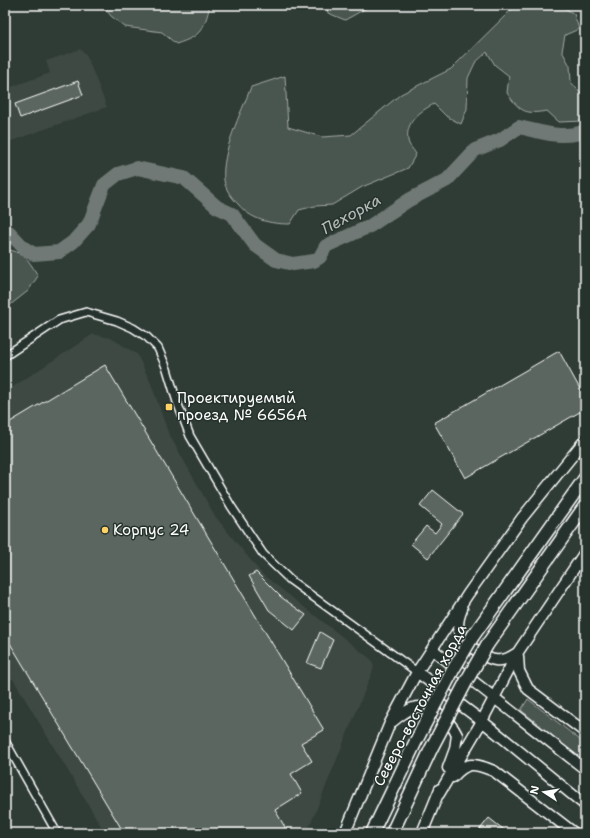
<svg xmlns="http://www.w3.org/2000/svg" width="590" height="838" font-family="'Shantell Sans',sans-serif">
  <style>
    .built { fill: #3c4842 }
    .green { fill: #4a544f; stroke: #a4aaa7 }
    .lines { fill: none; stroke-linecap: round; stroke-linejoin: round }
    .river { stroke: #707975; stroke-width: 14 }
    .building { fill: #5b6661; stroke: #fff }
    .street-casing { stroke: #fff; stroke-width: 10 }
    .secondary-casing { stroke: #fff; stroke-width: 13 }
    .highway-casing { stroke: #fff; stroke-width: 15 }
    .street { stroke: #26332d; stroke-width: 7 }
    .secondary { stroke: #26332d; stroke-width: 10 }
    .highway { stroke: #26332d; stroke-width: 12 }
    .highway-bridge-casing { stroke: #fff; stroke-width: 15; stroke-linecap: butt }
    .highway-bridge { stroke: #26332d; stroke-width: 12 }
    .poi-dot { fill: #ffd166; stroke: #26332d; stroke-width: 1.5 }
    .labels { text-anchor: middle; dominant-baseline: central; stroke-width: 3; stroke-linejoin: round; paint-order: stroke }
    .poi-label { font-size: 15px; fill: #fff; stroke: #26332d; text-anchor: start }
    .street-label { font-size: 15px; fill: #fff; stroke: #26332d }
    .water-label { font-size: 16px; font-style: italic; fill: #b8bcba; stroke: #26332d }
  </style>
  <rect width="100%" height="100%" fill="#2f3b35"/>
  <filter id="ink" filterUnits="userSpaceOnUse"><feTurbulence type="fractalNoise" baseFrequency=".025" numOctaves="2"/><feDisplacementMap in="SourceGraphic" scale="8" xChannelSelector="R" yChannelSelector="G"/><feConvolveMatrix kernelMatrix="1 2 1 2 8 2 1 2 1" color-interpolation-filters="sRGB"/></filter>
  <g filter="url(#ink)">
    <!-- built -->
    <path class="built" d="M80,49l6,5 21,53 -98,35 -4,-11v-42l45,-16 -4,-12z
      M93,334l18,4 26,16 14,29 17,49 47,84 47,58 110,86 2,8 -67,165h-202l-92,-154 -8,5v-292z"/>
    <!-- green -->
    <path class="green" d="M102,5h108c-6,25 -9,31 -34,39l-14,-12 -37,-5 -14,-11z
      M326,5h46l-27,15 -17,-7z
      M519,5h41l14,9 5,15 -14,6 -3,16 8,15 1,16 10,12 4,1v26l-26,1 -12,-11c-23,4 -27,0 -40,-18l2,-17 -14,-11 -8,-13 -12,11 -7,15 -1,31 -6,15 -15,-8 -12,-12c-14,7 -29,18 -26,36 0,5 6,10 8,14l-8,14 -46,19 -30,18 -17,1 -16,4 -9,14c-20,0 -39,-4 -52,-20 -6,-6 -13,-15 -14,-24 -3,-28 17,-67 27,-93l34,-11 3,51 34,10 29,-2 50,-41 50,-25 60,-59z
      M5,250c18,0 25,12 33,26l-10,15 -23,18z
      M528,699l57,45v18l-64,-52z"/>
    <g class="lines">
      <!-- river -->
      <path class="river" d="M5,231l4,1 15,16 10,6 25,-2 14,-10 16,-18 15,-39 14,-11 19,-6 47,10 33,29 15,7 23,31 21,15 17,4 21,-3 6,-4 6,-11 44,-20 39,-26 38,-20 28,-30 25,-10 19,-13c22,5 44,13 66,4"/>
    </g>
    <!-- building -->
    <path class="building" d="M78,81l5,14 -63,23 -5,-14z
      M559,351l26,47v11l-120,69 -31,-55z
      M105,365l219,365 -23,13 11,18 -21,13 11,19 -27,17 11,19 -7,4h-155l-119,-198v-210z
      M433,490l30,24 -35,44 -17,-14 15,-18 9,7 7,-9 -22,-18z
      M256,572l25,25 25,18 -12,15 -25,-20 -20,-34z
      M320,632l13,8 -12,28 -14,-5z
      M489,818l19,15h-31z"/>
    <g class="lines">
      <defs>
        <path id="street" d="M5,356l54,-36 27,-8 31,9 16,7 14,9 11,11 9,21 10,33 13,34 41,70 32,48 27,26 127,92
          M5,741l52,92"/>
        <path id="secondary" d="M462,609c-9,21 -2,30 15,42 15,11 24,13 40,2
          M432,649l153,120
          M518,656l1,15 9,18 57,43
          M417,672l65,49 103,84
          M392,722c6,-5 13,-11 21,-14 18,-5 37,12 44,27l-2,14 -7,19
          M453,777c15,-17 22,-13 41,-6l80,62
          M439,794l43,-73 36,-69 67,-100
          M345,833l45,-110 27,-51 51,-78 54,-76 63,-78
          M422,833l18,-44"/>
        <path id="highway" d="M473,636l112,-158
          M487,645l98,-139
          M372,833l44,-92
          M392,833l39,-84"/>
      </defs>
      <!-- street casing -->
      <use href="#street" class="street-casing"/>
      <!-- secondary casing -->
      <use href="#secondary" class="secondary-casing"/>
      <!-- highway casing -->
      <use href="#highway" class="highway-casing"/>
      <!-- street -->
      <use href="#street" class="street"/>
      <!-- secondary -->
      <use href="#secondary" class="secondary"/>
      <!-- highway -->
      <use href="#highway" class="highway"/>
      <defs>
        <path id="highway-bridge" d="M416,741l37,-71 20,-34
          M431,749l36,-69 20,-35"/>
      </defs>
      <!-- highway-bridge casing -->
      <use href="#highway-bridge" class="highway-bridge-casing"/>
      <!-- highway-bridge -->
      <use href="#highway-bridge" class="highway-bridge"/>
    </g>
  </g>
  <!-- markers -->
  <g class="poi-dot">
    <rect x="165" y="403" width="8" height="8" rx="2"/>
    <circle cx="105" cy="530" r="4"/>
  </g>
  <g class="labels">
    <!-- poi labels -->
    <g class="poi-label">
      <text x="177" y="398">Проектируемый<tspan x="177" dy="17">проезд № 6656А</tspan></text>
      <text x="113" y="530">Корпус 24</text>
    </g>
    <!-- street labels -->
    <g class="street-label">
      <text transform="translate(420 705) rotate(-62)">Северо-восточная хорда</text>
    </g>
    <!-- water labels -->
    <g class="water-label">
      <text transform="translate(351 214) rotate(-29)">Пехорка</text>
    </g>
  </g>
  <!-- margin -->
  <rect width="590" height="838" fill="none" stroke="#26332d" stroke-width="20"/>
  <rect x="10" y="10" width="570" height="818" fill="none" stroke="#fff" stroke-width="1.5" filter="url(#ink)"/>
  <!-- north arrow -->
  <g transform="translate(544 792) rotate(282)" stroke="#26332d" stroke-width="3" paint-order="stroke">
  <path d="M0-3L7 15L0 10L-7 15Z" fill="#ffffff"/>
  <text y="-6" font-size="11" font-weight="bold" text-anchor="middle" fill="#ffffff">N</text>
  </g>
</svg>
